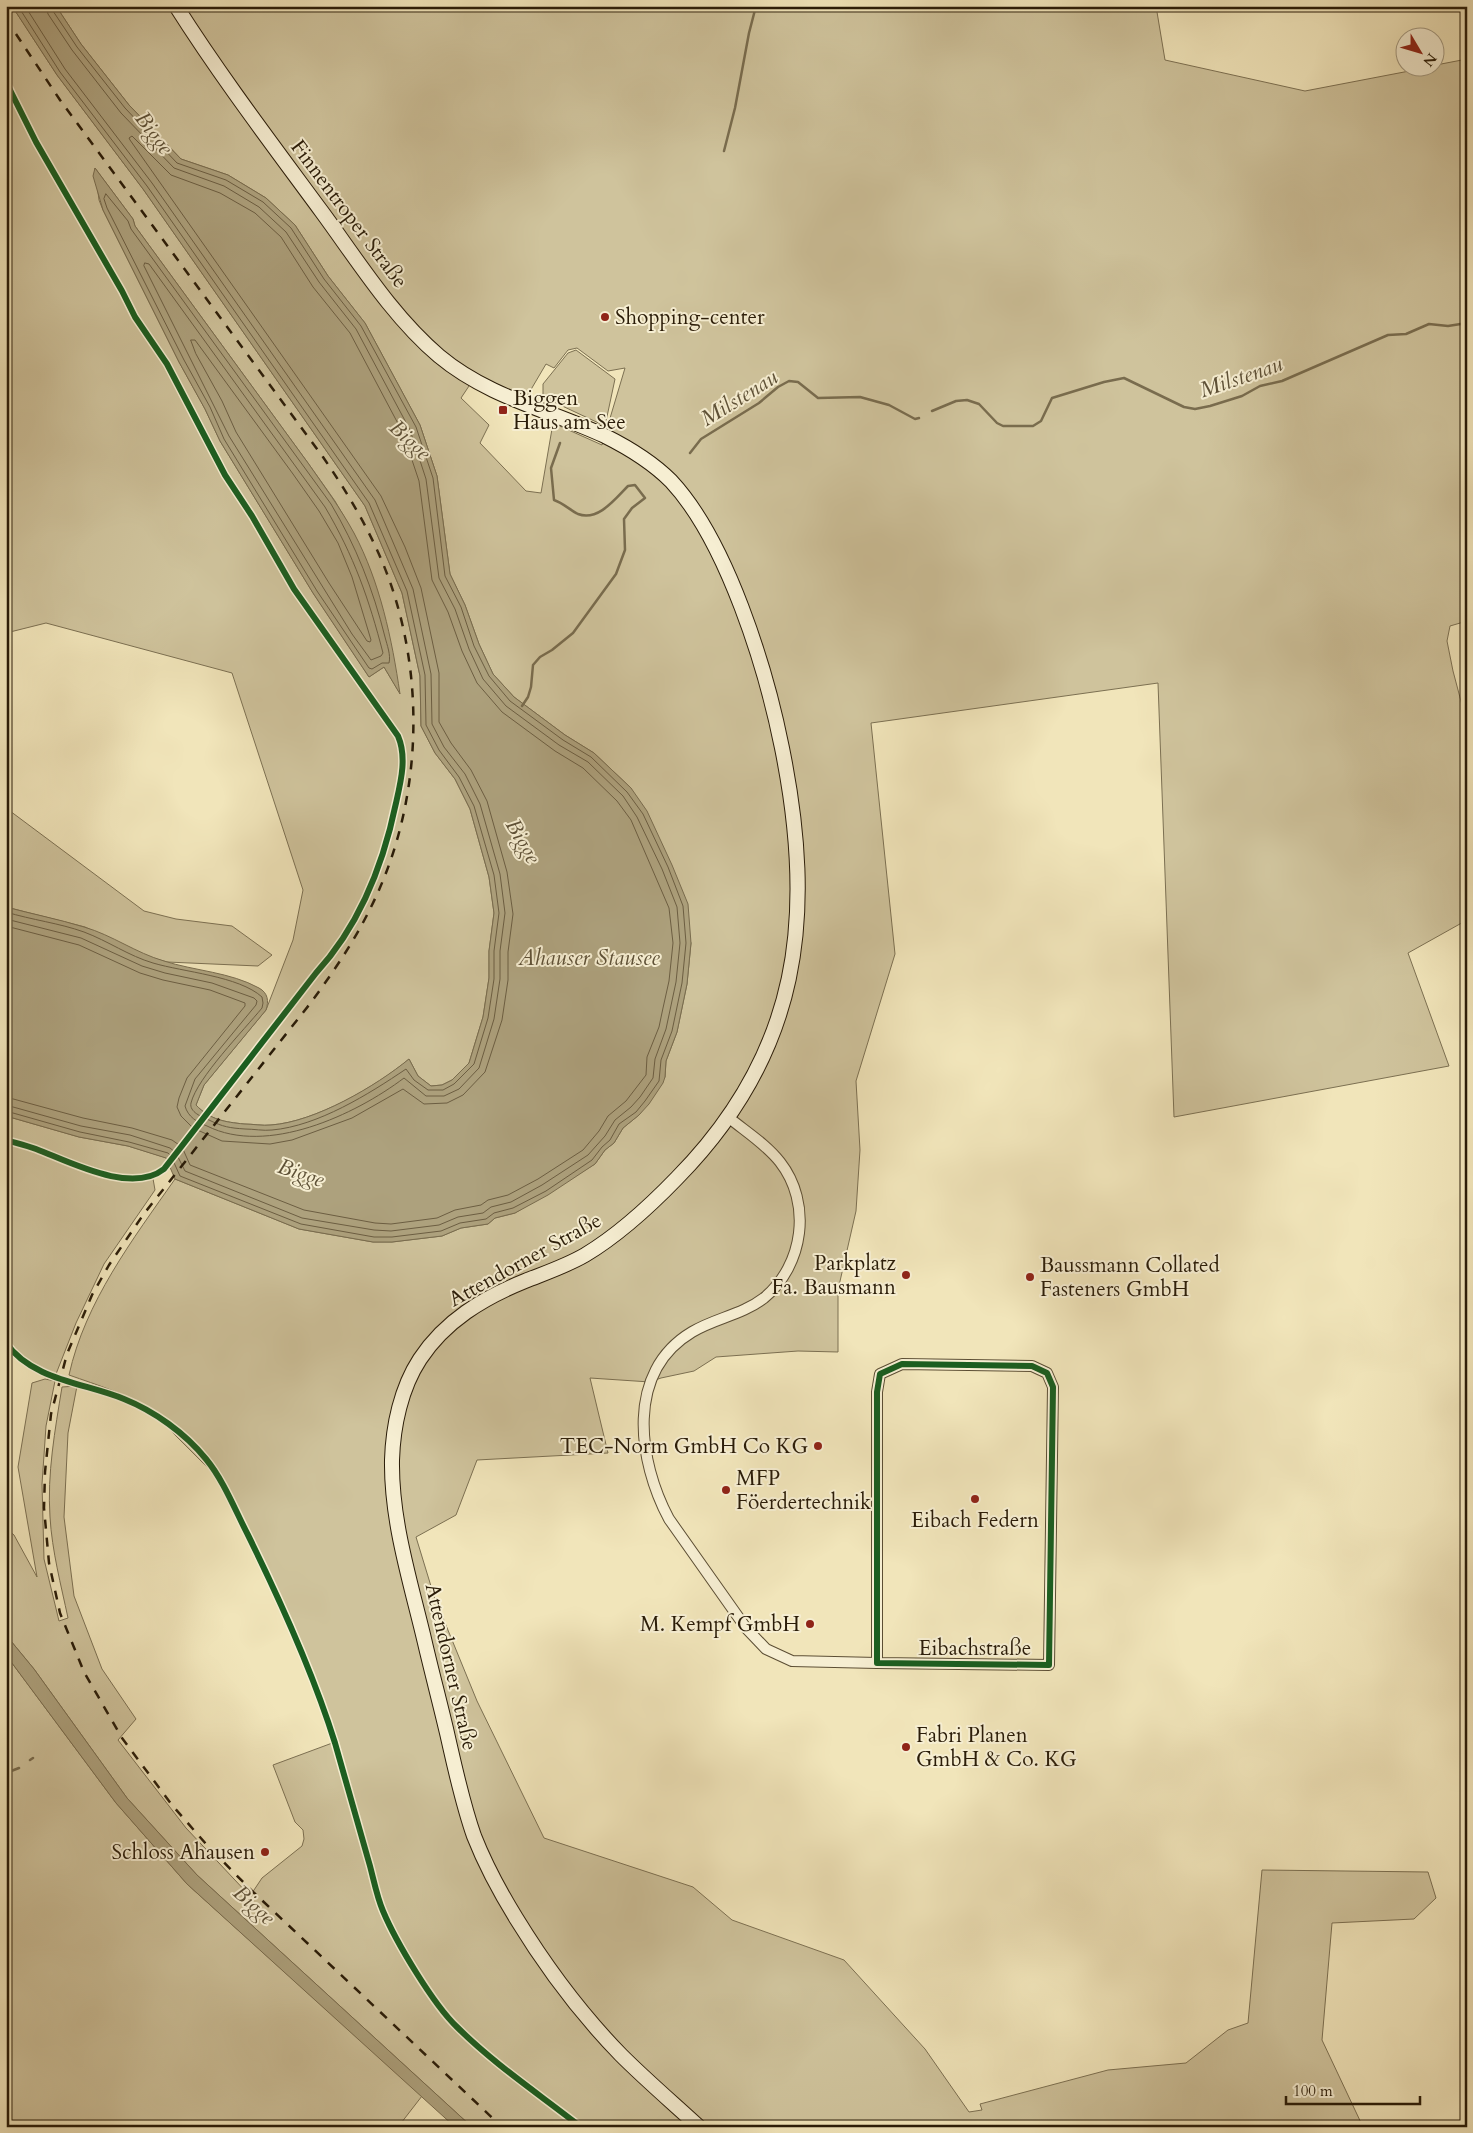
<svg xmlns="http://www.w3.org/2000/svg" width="1473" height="2133" font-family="Cardo,serif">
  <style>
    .green { fill: #cfc39c; stroke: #7c7052; fill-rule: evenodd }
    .water { fill: #ada17d; stroke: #796c4e }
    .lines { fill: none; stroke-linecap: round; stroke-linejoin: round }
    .shore { stroke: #6c5e42; stroke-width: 1 }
    .stream { stroke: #796c4e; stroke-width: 2.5 }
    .minor-casing { stroke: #5c4e34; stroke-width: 12 }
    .secondary-casing { stroke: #2a1c08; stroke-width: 16 }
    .minor { stroke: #f6eed2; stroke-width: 10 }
    .secondary { stroke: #f6eed2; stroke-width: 14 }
    .rail { stroke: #2a1c08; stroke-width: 2.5; stroke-dasharray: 9 9; stroke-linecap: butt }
    .cycleway-casing { stroke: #f6eed2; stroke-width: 9 }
    .cycleway { stroke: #1b5e20; stroke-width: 6 }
    .poi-dot { fill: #8f2418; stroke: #f6eed2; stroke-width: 2 }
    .labels { text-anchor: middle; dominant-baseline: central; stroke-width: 4; stroke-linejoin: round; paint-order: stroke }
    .street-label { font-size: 21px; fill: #2a1c08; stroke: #f6eed2 }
    .poi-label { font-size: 21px; fill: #2a1c08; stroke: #f6eed2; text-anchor: start }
    .water-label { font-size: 22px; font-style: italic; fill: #5e5137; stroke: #f6eed2 }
  </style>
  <rect width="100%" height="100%" fill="#f1e5ba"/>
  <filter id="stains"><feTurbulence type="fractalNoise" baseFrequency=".004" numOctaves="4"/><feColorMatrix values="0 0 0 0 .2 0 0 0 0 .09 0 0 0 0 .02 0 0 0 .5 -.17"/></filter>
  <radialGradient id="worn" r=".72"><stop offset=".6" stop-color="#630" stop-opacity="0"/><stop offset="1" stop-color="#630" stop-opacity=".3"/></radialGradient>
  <!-- green -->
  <path class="green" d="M6,6h6l45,69 86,114 222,317 37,87 18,83 1,50 14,27 20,26 15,30 19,68 5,36 -5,38v27l-6,39 -14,46 -17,17 -10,5 -11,1 -13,-10 -9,-17c-33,28 -95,63 -138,66 -8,1 -18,-1 -27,-1 -19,-2 -34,-4 -48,-19l8,-20 62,-75 27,-70 10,-50 -71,-217 -186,-50 -40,10zM95,168l38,51 2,7 173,237 27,38 19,33 16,36 29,122 -15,-25 -15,10 -56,-84 -93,-152 -15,-32 -26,-47 -76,-152 -4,-10z
    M56,6h1100l9,54 140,31 120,-23h11v-3l31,-6v562l-17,5 -3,15 6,30 14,53v196l-59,33 41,113 -275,51 -16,-434 -287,40 24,231 -39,127 4,69 -4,61 -18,79v62l-40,-1 -82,6 -22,14 -33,7 -11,4 -60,-4 18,75 -131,7 -21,55 -40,22 18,59 43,105 67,137 149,49 39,33 112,40 81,89 44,63 13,-2 -2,-6 128,-34 78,-7 42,-33 20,-7 14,-153 166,2 8,26 -22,21 -82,4 -10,117 41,87h-891l-275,-252 -70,-77 -93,-129 -28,-34v-107l8,7 23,42 -19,-110 14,-84 13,-4 10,2 -9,45 -4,58 2,75 15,62 9,-3c-7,-33 -16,-67 -18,-101 -3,-43 5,-87 12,-130l15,-1 -9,47 -4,84 10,79 28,73 34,50 -18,21 68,88 64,68 12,-18 40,-32 2,-7 -1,-9 -8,-8 -22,-57 62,-23 -12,-36 -33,-81 -71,-146 -67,-67c-24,-18 -55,-27 -83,-37 16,-73 64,-136 106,-196l124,50 74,13h19l50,-6 19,-8 27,-4 7,-6 20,-5 80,-49 10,-14 9,-7 9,-15 16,-13 26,-38 1,-16 11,-29 10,-48 4,-41 -60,-155 -37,-35 -29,-18 -51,-38 -21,-23 -14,-30 -14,-39 -15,-31 -13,-98 -17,-51 -55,-102 -37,-47 -33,-51 -29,-27 -38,-23 -47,-16 -52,-54 -48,-61zM577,348l31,23 17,-3 -23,77 -49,-22 -12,70 -15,-2 -46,-48 9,-18 -28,-27 16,-24 20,14 29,10 20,-34 8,4 14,-18z
    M576,350l39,29 -10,47 -62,-29v-13l25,-31z
    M6,808l138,103 32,8 56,7 40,29 -14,11 -91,-4 -21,-6 -61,-29 -79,-20z
    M6,1116l73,21 49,9 39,12 1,3 -16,12 3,17 -51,74 -28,59 -20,51 -27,-13 -23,-21z
    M6,1655l110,148 71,81 235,212 -24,31h-392z"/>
  <!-- water -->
  <path class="water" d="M12,6h44l25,38 48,61 52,54 47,16 38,23 29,27 33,51 37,47 55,102 17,51 13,98 15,31 14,39 14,30 21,23 51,38 29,18 37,35 16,23 25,54 16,39 3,39 -4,41 -10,48 -11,29 -1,16 -2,6 -14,21 -10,11 -16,13 -9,15 -9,7 -10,14 -47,31 -33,18 -20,5 -7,6 -27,4 -19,8 -50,6h-19l-74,-13 -124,-50 -9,-21 -38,-12 -49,-9 -73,-21v-209c26,7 52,12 78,20 28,8 52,26 80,34 31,10 66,11 95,27 9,5 10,13 7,22l-62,75 -8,20c14,15 29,17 48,19 9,0 19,2 27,1 44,-3 105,-39 138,-66l9,17 13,10 11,-1 10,-5 17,-17 14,-46 6,-39v-27l5,-38 -5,-36 -19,-68 -15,-30 -20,-26 -14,-27 -1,-50 -18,-83 -37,-87 -222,-317 -86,-114z
    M95,168l38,51 2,7 173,237c16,23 33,46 46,70 26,49 38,106 46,161l-16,-27 -15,10 -56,-84 -93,-152 -15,-32 -26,-47 -76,-152 -10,-34z
    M6,1635l28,34 93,129 70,77 275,252h-17l-268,-243 -71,-81 -110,-148z"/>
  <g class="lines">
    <!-- shore -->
    <path class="shore" d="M106,194l22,27 3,8 200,275c25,42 42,85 54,133 2,8 6,18 4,26h-7l-10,6 -3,-1 -52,-77 -93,-152 -14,-32 -26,-47 -77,-152 -3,-9z
      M145,263l4,1 176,243c29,49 44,92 58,146l-2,3 -10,4 -19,-26 -123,-198 -85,-170z
      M191,340h4l98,134 26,37 19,32 14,34 19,63 -1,2 -3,-1 -38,-58 -93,-151 -14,-31 -26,-47z
      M6,912c26,8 53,11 78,20 24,9 45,24 69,31 30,9 86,13 109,34l1,6 -1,5c-18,22 -65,70 -71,95 -2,9 11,14 18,17 14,7 21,8 36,9 9,0 18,2 27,1 46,-4 97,-36 134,-61l8,11 14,10h15l11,-6 20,-20 14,-46 6,-39v-28l5,-38 -5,-38 -20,-69 -15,-29 -20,-27 -13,-25 -1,-50 -18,-84 -38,-88 -222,-317 -87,-114 -42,-66
      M6,919l75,19 61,28 23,7 47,10 42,15 3,3 -1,4 -61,74 -10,27c3,11 12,16 22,20 60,30 148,-11 197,-48l22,18h18l15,-7 20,-21 15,-49 6,-40v-28l5,-38 -5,-39 -20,-70 -15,-30 -21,-27 -12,-23 -1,-50 -18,-85 -38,-89 -223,-317 -87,-114 -40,-63
      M6,926l73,19 61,28 23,7 47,10 35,13v3l-58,72 -8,20 -2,9 4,9 12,12 29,13 48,3 22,-4 60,-22 51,-29 21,15 23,-1 16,-8 22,-23 17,-52 6,-40v-28l5,-38 -6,-42 -20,-71 -16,-31 -20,-27 -12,-21v-49l-18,-85 -16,-41 -24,-51 -251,-356 -1,-2 3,-2 39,39 49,18 35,20 26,24 32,50 37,46 53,100 16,48 13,99 16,32 14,39 15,32 25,29 53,39 28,17 34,33 14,19 38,88 4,35 -4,38 -6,27 -4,19 -12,30 -1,18 -20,26 -18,15 -9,15 -16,19 -45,29 -30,16 -20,5 -7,5 -26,5 -18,8 -46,6 -16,-1 -71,-13 -114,-45 -8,-18 -10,-7 -40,-12 -49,-10 -77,-21
      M6,1105l75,21 49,9 40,13 6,5 9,18 117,47 72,12 17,1 48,-6 19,-8 25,-4 8,-6 20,-5 31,-17 46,-30 17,-19 10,-16 16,-13 9,-10 13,-19 2,-19 11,-30 10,-47 4,-39 -3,-36 -15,-38 -25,-52 -14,-21 -35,-34 -29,-17 -53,-39 -23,-27 -14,-30 -14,-40 -16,-31 -13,-99 -16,-49 -54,-101 -37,-47 -33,-50 -27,-25 -35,-21 -50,-18 -53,-55 -49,-63 -24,-36 -2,-8
      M6,1111l74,21 49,10 39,11 3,3 9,20 121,48 73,13h18l49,-6 19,-8 26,-4 8,-6 19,-5 33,-17 46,-31 10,-13 8,-7 9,-16 17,-12 9,-11 14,-20 2,-21 11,-29 10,-48 4,-40 -3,-37 -15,-39 -25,-53 -16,-22 -36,-35 -28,-17 -53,-39 -21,-25 -15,-30 -13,-39 -16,-31 -12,-98 -17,-51 -55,-101 -37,-47 -33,-51 -28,-26 -37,-22 -49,-17 -52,-55 -48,-61 -24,-36 -1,-5"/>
    <!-- stream -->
    <path class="stream" d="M724,151l11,-43 14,-75 7,-27
      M932,411l24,-10 11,-1 12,4 18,19 6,3h30l8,-5 11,-23 52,-16 20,-4 60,29 11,2 15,-3 32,-10 18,-10 22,-5 106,-46 18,-1 23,-10 19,2 19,-3
      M690,453l11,-14 58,-36 19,-16 11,-6 9,1 20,16 42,-1 29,8 26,14 4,-1
      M522,706l6,-9 3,-10 2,-22 7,-8 12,-7 21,-17 43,-59 9,-24 -1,-31 8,-11 13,-10 -10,-13 -7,1c-12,12 -30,36 -50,28 -8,-4 -15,-11 -24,-14l-3,-32 9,-25
      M30,1760l3,-2
      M6,1773l13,-5"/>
    <defs>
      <path id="minor" d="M728,1117c17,14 38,27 52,45 32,41 24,103 -16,136 -22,17 -49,20 -72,34 -67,40 -54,129 -23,187l77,109 20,21 26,12 85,2
        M902,1364l130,2 15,7 6,14 -4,278 -172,-2v-271l3,-18z"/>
      <path id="secondary" d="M176,6c45,71 96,138 146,206 36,49 70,104 117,144 49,41 110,54 166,80 24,12 47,26 66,45 56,60 95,187 111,267 34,168 19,304 -105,430 -28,29 -57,56 -92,77 -19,11 -40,18 -60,26 -42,17 -80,40 -105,78 -19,29 -27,67 -28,101 -1,62 19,123 33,183 7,30 15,60 22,90 8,35 15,69 27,103 11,28 26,56 42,82 30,49 65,96 105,137 25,25 52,48 78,72"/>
    </defs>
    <!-- minor casing -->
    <use href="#minor" class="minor-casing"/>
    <!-- secondary casing -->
    <use href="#secondary" class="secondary-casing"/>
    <!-- minor -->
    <use href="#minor" class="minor"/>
    <!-- secondary -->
    <use href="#secondary" class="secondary"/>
    <!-- rail -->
    <path class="rail" d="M6,19l54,81 263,357c24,35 45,70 61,109 43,107 39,237 -13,341 -17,35 -39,67 -62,98l-166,210 -34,50 -17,30 -25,59 -16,60 -6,58 -1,36 5,55 11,50 24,59 38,66 50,67 34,39 44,45 252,238"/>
    <defs>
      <path id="cycleway" d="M6,82l30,60 86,149 13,26 32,47 58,111 27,41 42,73 104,147c9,21 3,45 -2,67 -13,63 -36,122 -80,170l-152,196c-33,26 -96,-8 -128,-20 -10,-4 -20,-6 -30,-9
        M6,1343c26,37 79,40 118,56 30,12 61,34 82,60 18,22 29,51 42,76 33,67 65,137 87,208 12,41 23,82 35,123 4,15 7,31 13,45 13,31 50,93 74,116 37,37 82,67 124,100
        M902,1364l130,2 15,7 6,14 -4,278 -172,-2v-271l3,-18z"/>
    </defs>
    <!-- cycleway casing -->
    <use href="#cycleway" class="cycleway-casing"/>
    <!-- cycleway -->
    <use href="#cycleway" class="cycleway"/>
  </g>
  <!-- markers -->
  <g class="poi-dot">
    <circle cx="605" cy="317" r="5"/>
    <rect x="498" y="405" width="10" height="10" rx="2.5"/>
    <circle cx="906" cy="1275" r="5"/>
    <circle cx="1030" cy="1277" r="5"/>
    <circle cx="818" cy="1446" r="5"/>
    <circle cx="726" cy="1490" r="5"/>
    <circle cx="975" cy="1499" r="5"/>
    <circle cx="810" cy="1624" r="5"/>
    <circle cx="906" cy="1747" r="5"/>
    <circle cx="265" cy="1852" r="5"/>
  </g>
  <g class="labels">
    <!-- street labels -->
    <g class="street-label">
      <text transform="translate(349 214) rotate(53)">Finnentroper Straße</text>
      <text transform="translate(525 1260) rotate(-29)">Attendorner Straße</text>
      <text x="975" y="1648">Eibachstraße</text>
      <text transform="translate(451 1667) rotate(77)">Attendorner Straße</text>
    </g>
    <!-- poi labels -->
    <g class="poi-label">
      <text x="615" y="317">Shopping-center</text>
      <text x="513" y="398">Biggen<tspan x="513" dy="24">Haus am See</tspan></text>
      <text x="896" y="1263" text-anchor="end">Parkplatz<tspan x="896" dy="24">Fa. Bausmann</tspan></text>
      <text x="1040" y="1265">Baussmann Collated<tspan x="1040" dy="24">Fasteners GmbH</tspan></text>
      <text x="808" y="1446" text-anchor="end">TEC-Norm GmbH Co KG</text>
      <text x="736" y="1478">MFP<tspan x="736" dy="24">Föerdertechnik</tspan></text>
      <text x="975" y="1520" text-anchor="middle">Eibach Federn</text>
      <text x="800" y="1624" text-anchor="end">M. Kempf GmbH</text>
      <text x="916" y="1735">Fabri Planen<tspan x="916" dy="24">GmbH &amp; Co. KG</tspan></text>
      <text x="255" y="1852" text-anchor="end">Schloss Ahausen</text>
    </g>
    <!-- water labels -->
    <g class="water-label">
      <text transform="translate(154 133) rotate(53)">Bigge</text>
      <text transform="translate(1241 377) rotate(-19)">Milstenau</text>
      <text transform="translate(739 398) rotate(-32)">Milstenau</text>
      <text transform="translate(410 440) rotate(43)">Bigge</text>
      <text transform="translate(523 841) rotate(60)">Bigge</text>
      <text x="589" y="958">Ahauser Stausee</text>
      <text transform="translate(301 1173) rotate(19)">Bigge</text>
      <text transform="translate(254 1905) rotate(42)">Bigge</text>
    </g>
  </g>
  <!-- margin -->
  <rect width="1473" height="2133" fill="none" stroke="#f1e5ba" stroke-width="25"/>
  <rect x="8" y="8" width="1458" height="2118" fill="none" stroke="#2a1c08" stroke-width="2.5"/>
  <rect x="12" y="12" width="1448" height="2108" fill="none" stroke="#2a1c08"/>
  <!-- north arrow -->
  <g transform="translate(1420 52) rotate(128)"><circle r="24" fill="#f6eed2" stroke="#a49a81"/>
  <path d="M0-4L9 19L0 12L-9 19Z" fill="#8f2418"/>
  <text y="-8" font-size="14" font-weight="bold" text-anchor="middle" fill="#2a1c08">N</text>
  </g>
  <!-- scale -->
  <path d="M1286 2096v8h134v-8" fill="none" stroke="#2a1c08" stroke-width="2.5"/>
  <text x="1293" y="2096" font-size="15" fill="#2a1c08" stroke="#f6eed2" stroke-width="4" paint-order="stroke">100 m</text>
  <rect width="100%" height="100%" filter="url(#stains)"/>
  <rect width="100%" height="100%" fill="url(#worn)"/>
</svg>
